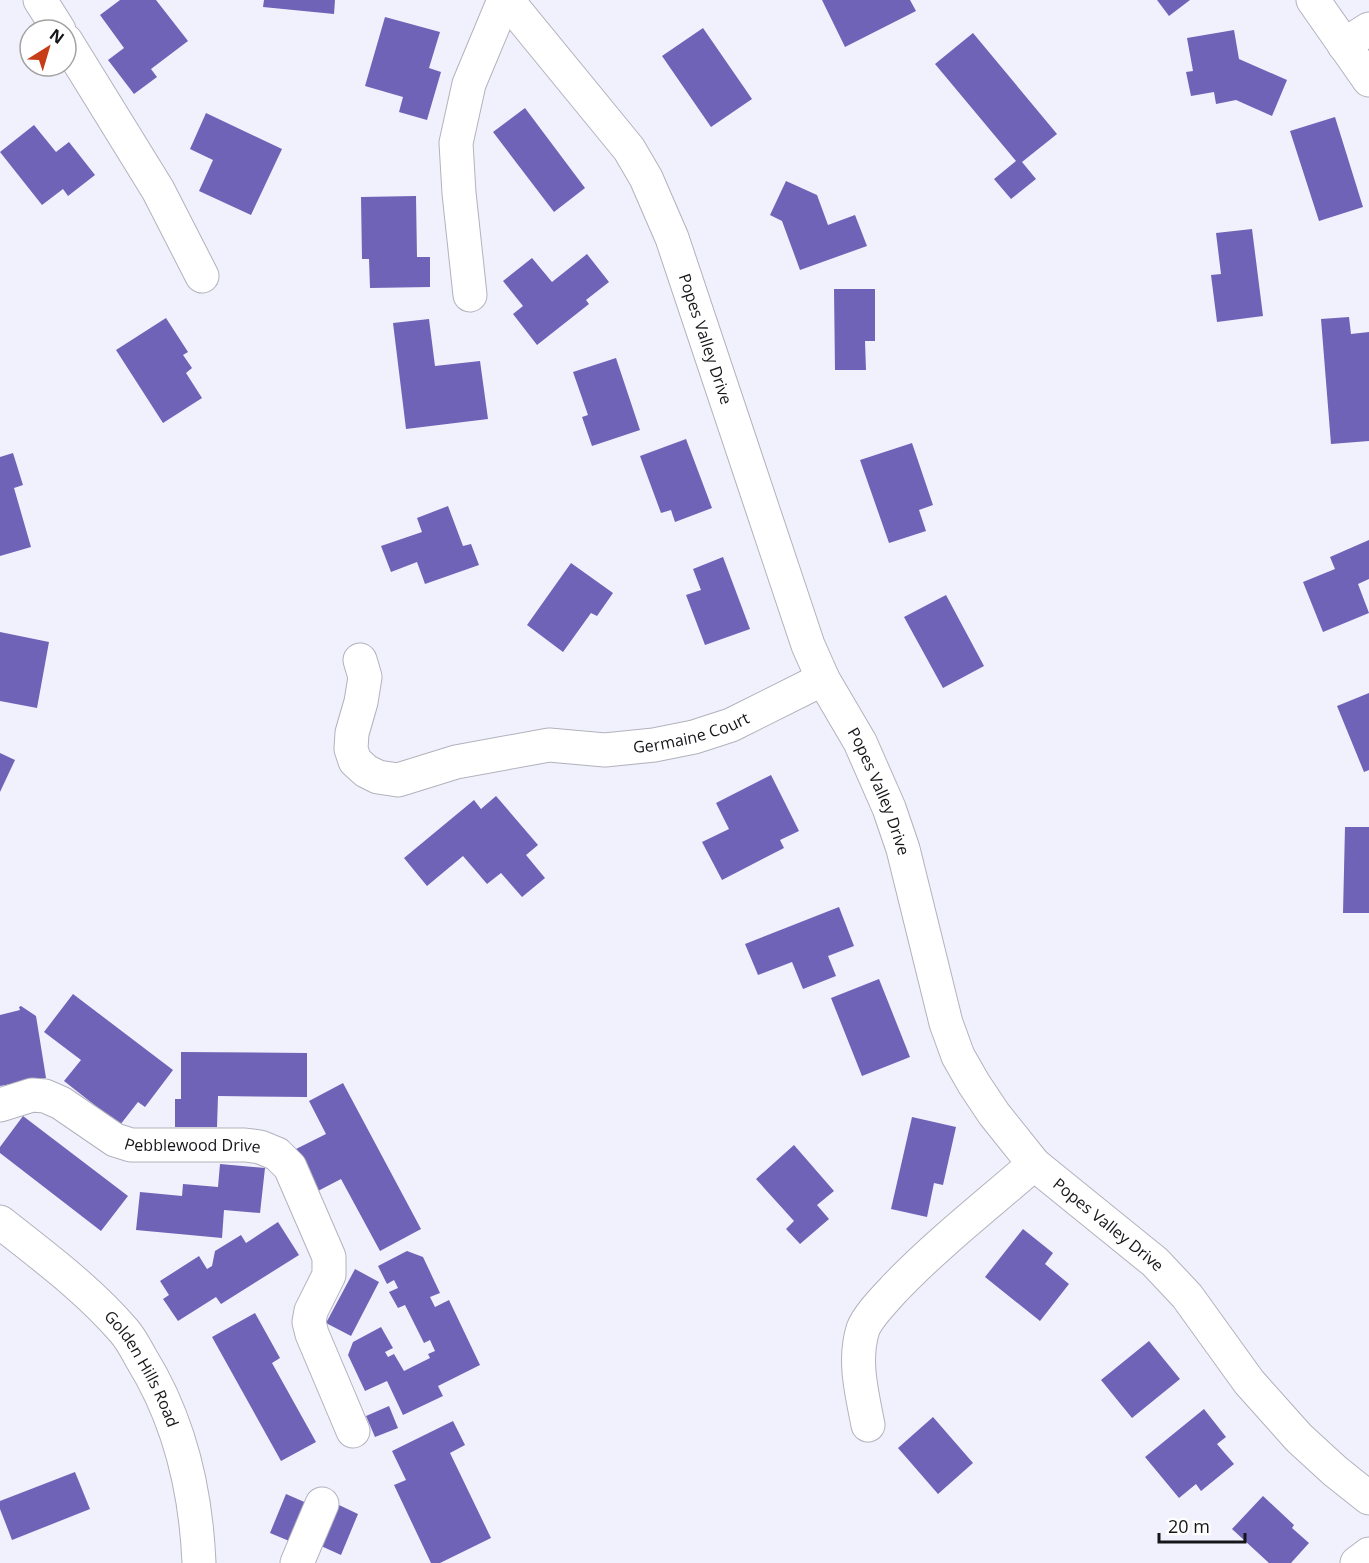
<svg xmlns="http://www.w3.org/2000/svg" width="1369" height="1563" font-family="'Open Sans',sans-serif">
  <style>
    .building { fill: #6f63b7 }
    .lines { fill: none; stroke-linecap: round; stroke-linejoin: round }
    .minor-casing { stroke: #b2b2bd; stroke-width: 35 }
    .minor { stroke: #fff; stroke-width: 33 }
    .labels { text-anchor: middle; dominant-baseline: central; stroke-width: 5; stroke-linejoin: round; paint-order: stroke }
    .street-label { font-size: 16px; fill: #16161a; stroke: #fff }
  </style>
  <rect width="100%" height="100%" fill="#f1f0fd"/>
  <!-- building -->
  <path class="building" d="M120,0h36l32,41 -37,28 6,8 -23,17 -26,-34 16,-12 -24,-33z
    M264,0h71l-1,14 -71,-7z
    M822,0h88l6,11 -71,36z
    M1157,0h33l-21,16z
    M385,17l55,15 -11,36 12,4 -14,48 -28,-8 4,-15 -38,-11z
    M703,28l49,71 -41,28 -49,-71z
    M1234,30l5,29 48,21 -15,36 -36,-16 -20,4 -2,-12 -23,4 -5,-24 7,-1 -6,-33z
    M973,33l84,101 -35,28 14,17 -25,20 -17,-20 22,-18 -81,-97z
    M525,108l60,80 -31,24 -61,-80z
    M206,113l76,36 -31,66 -52,-24 14,-31 -23,-11z
    M1335,117l28,90 -44,14 -29,-90z
    M34,125l22,27 13,-10 26,33 -27,21 -5,-7 -21,16 -42,-53z
    M786,181l31,14 11,30 27,-10 12,31 -67,24 -18,-49 -12,-6z
    M416,196l1,61h13v30l-60,1 -1,-29h-7l-1,-62z
    M1252,229l11,87 -46,6 -6,-47 10,-1 -5,-41z
    M587,254l22,28 -23,18 3,4 -52,41 -24,-31 10,-8 -20,-25 29,-23 20,24z
    M834,289h41v52h-10l1,29h-31z
    M1349,317l2,17 18,-2v109l-38,3 -10,-125z
    M166,318l22,34 -5,3 9,13 -6,5 16,25 -39,25 -47,-73z
    M429,319l6,47 45,-5 8,58 -82,10 -13,-106z
    M616,358l24,72 -48,16 -10,-29 6,-2 -15,-43z
    M686,439l26,69 -37,14 -4,-12 -10,3 -21,-57z
    M912,443l21,62 -14,5 7,21 -37,12 -29,-83z
    M13,453l10,32 -9,3 17,59 -31,9v-99z
    M448,506l15,40 8,-2 8,21 -54,19 -8,-22 -26,10 -10,-26 41,-14 -5,-14z
    M1369,540v39l-11,5 11,29 -46,19 -20,-50 32,-13 -5,-12z
    M723,557l27,72 -45,16 -19,-50 15,-5 -8,-21z
    M571,563l42,30 -16,23 -6,-3 -28,39 -36,-27z
    M946,595l38,71 -41,22 -39,-71z
    M0,632l49,10 -12,66 -37,-7z
    M1369,693v77l-5,2 -27,-66z
    M0,753l15,7 -15,32z
    M771,775l28,56 -19,9 4,8 -62,32 -20,-38 27,-13 -13,-26z
    M496,796l42,49 -12,10 19,23 -23,19 -21,-24 -14,11 -24,-28 -36,30 -23,-28 70,-58 7,9z
    M1345,827h24v86h-26z
    M839,907l15,39 -26,10 8,20 -33,13 -11,-27 -34,13 -13,-31z
    M879,979l31,78 -48,19 -31,-78z
    M73,994l100,76 -28,37 -7,-5 -18,23 -56,-44 17,-21 -37,-28z
    M21,1006l15,10 10,62 -46,8v-71l20,-5 -1,-3z
    M181,1052l126,1v44l-89,-1 -1,31h-42v-28h6z
    M343,1083l78,146 -41,22 -39,-72 -25,13 -22,-42 32,-16 -17,-33z
    M23,1116l105,80 -27,35 -101,-78v-6z
    M912,1117l44,10 -13,58 -9,-2 -7,34 -36,-8z
    M794,1145l40,46 -17,14 12,14 -29,25 -14,-15 8,-8 -38,-42z
    M220,1164l45,4 -5,45 -36,-3 -2,28 -86,-8 4,-38 42,4 1,-12 35,3z
    M278,1222l21,33 -78,49 -5,-7 -38,24 -15,-22 6,-4 -9,-14 39,-25 8,13 5,-3 3,-15 26,-16 5,8z
    M1023,1229l30,24 -8,11 24,20 -29,37 -55,-44z
    M407,1251l16,6 17,36 -10,4 5,10 14,-7 31,65 -42,21 5,10 -40,19 -16,-34 -22,10 -17,-36 5,-13 28,-15 12,21 -8,4 3,5 6,-3 10,17 26,-13 -2,-4 7,-3 -5,-11 -6,3 -19,-38 -7,3 -9,-16 9,-4 -4,-8 -7,4 -9,-18z
    M355,1269l24,13 -28,54 -25,-13z
    M255,1313l25,45 -8,5 44,79 -35,19 -69,-124z
    M1149,1341l31,38 -48,39 -31,-38z
    M389,1406l9,22 -23,9 -9,-21z
    M1204,1409l22,28 -9,7 17,20 -33,27 -5,-7 -17,14 -34,-41z
    M933,1417l40,46 -35,31 -40,-46z
    M453,1421l12,24 -15,8 41,85 -51,25h-9l-37,-78 12,-5 -14,-29z
    M75,1472l15,37 -78,31 -12,-31v-8z
    M286,1494l23,10 -15,39 -24,-10z
    M1263,1496l31,29 -2,3 17,15 -18,20h-22l-37,-34z
    M339,1505l19,9 -17,41 -20,-9z"/>
  <g class="lines">
    <defs>
      <g id="minor">
        <path d="M40,0l19,30"/>
        <path id="s1" d="M507,0l122,149 17,29 26,60 136,407 15,34 37,63 29,66 14,41 43,174 12,33 16,28 20,30 40,50 121,98 32,34 62,86 50,56 36,33 34,27"/>
        <path d="M1313,0l56,80"/>
        <path d="M66,41l92,149 44,86"/>
        <path d="M1344,45l25,-16"/>
        <path d="M470,295l-11,-102 -3,-50 13,-59 35,-84"/>
        <path id="s2" d="M360,660l5,17 -4,25 -9,31 -1,16 4,12 11,10 12,6 20,3 58,-18 93,-17 56,5 49,-5 40,-8 37,-12 92,-46"/>
        <path id="s3" d="M0,1105l32,-10 13,1 16,7 54,37 16,5h114l15,2 17,7 13,13 39,90v18l-18,36 -2,11 3,12 41,97"/>
        <path id="s4" d="M0,1222c43,34 88,67 124,109 7,8 12,18 17,27 38,61 55,133 58,205"/>
        <path d="M868,1425c-6,-32 -15,-64 -5,-96 5,-13 21,-29 31,-40 43,-45 93,-84 140,-125"/>
        <path d="M297,1563l25,-59"/>
        <path d="M1357,1563l12,-9"/>
      </g>
    </defs>
    <!-- minor casing -->
    <use href="#minor" class="minor-casing"/>
    <!-- minor -->
    <use href="#minor" class="minor"/>
  </g>
  <g class="labels">
    <!-- street labels -->
    <g class="street-label">
      <text stroke="none"><textPath href="#s1" startOffset="398">Popes Valley Drive</textPath></text>
      <text stroke="none"><textPath href="#s2" startOffset="452">Germaine Court</textPath></text>
      <text stroke="none"><textPath href="#s1" startOffset="884">Popes Valley Drive</textPath></text>
      <text stroke="none"><textPath href="#s3" startOffset="208">Pebblewood Drive</textPath></text>
      <text stroke="none"><textPath href="#s1" startOffset="1389">Popes Valley Drive</textPath></text>
      <text stroke="none"><textPath href="#s4" startOffset="207">Golden Hills Road</textPath></text>
    </g>
  </g>
  <!-- north arrow -->
  <g transform="translate(48 48) rotate(37)"><circle r="28" fill="#ffffff" stroke="#a2a2a3" stroke-width="1.5"/>
  <path d="M0-4.5L10 22L0 15L-10 22Z" fill="#c73d18"/>
  <text y="-9" font-size="16" font-weight="bold" text-anchor="middle" fill="#16161a">N</text>
  </g>
  <!-- scale -->
  <path d="M1159 1533v9h86v-9" fill="none" stroke="#16161a" stroke-width="3"/>
  <text x="1168" y="1533" font-size="18" fill="#16161a" stroke="#ffffff" stroke-width="4.5" paint-order="stroke">20 m</text>
</svg>
